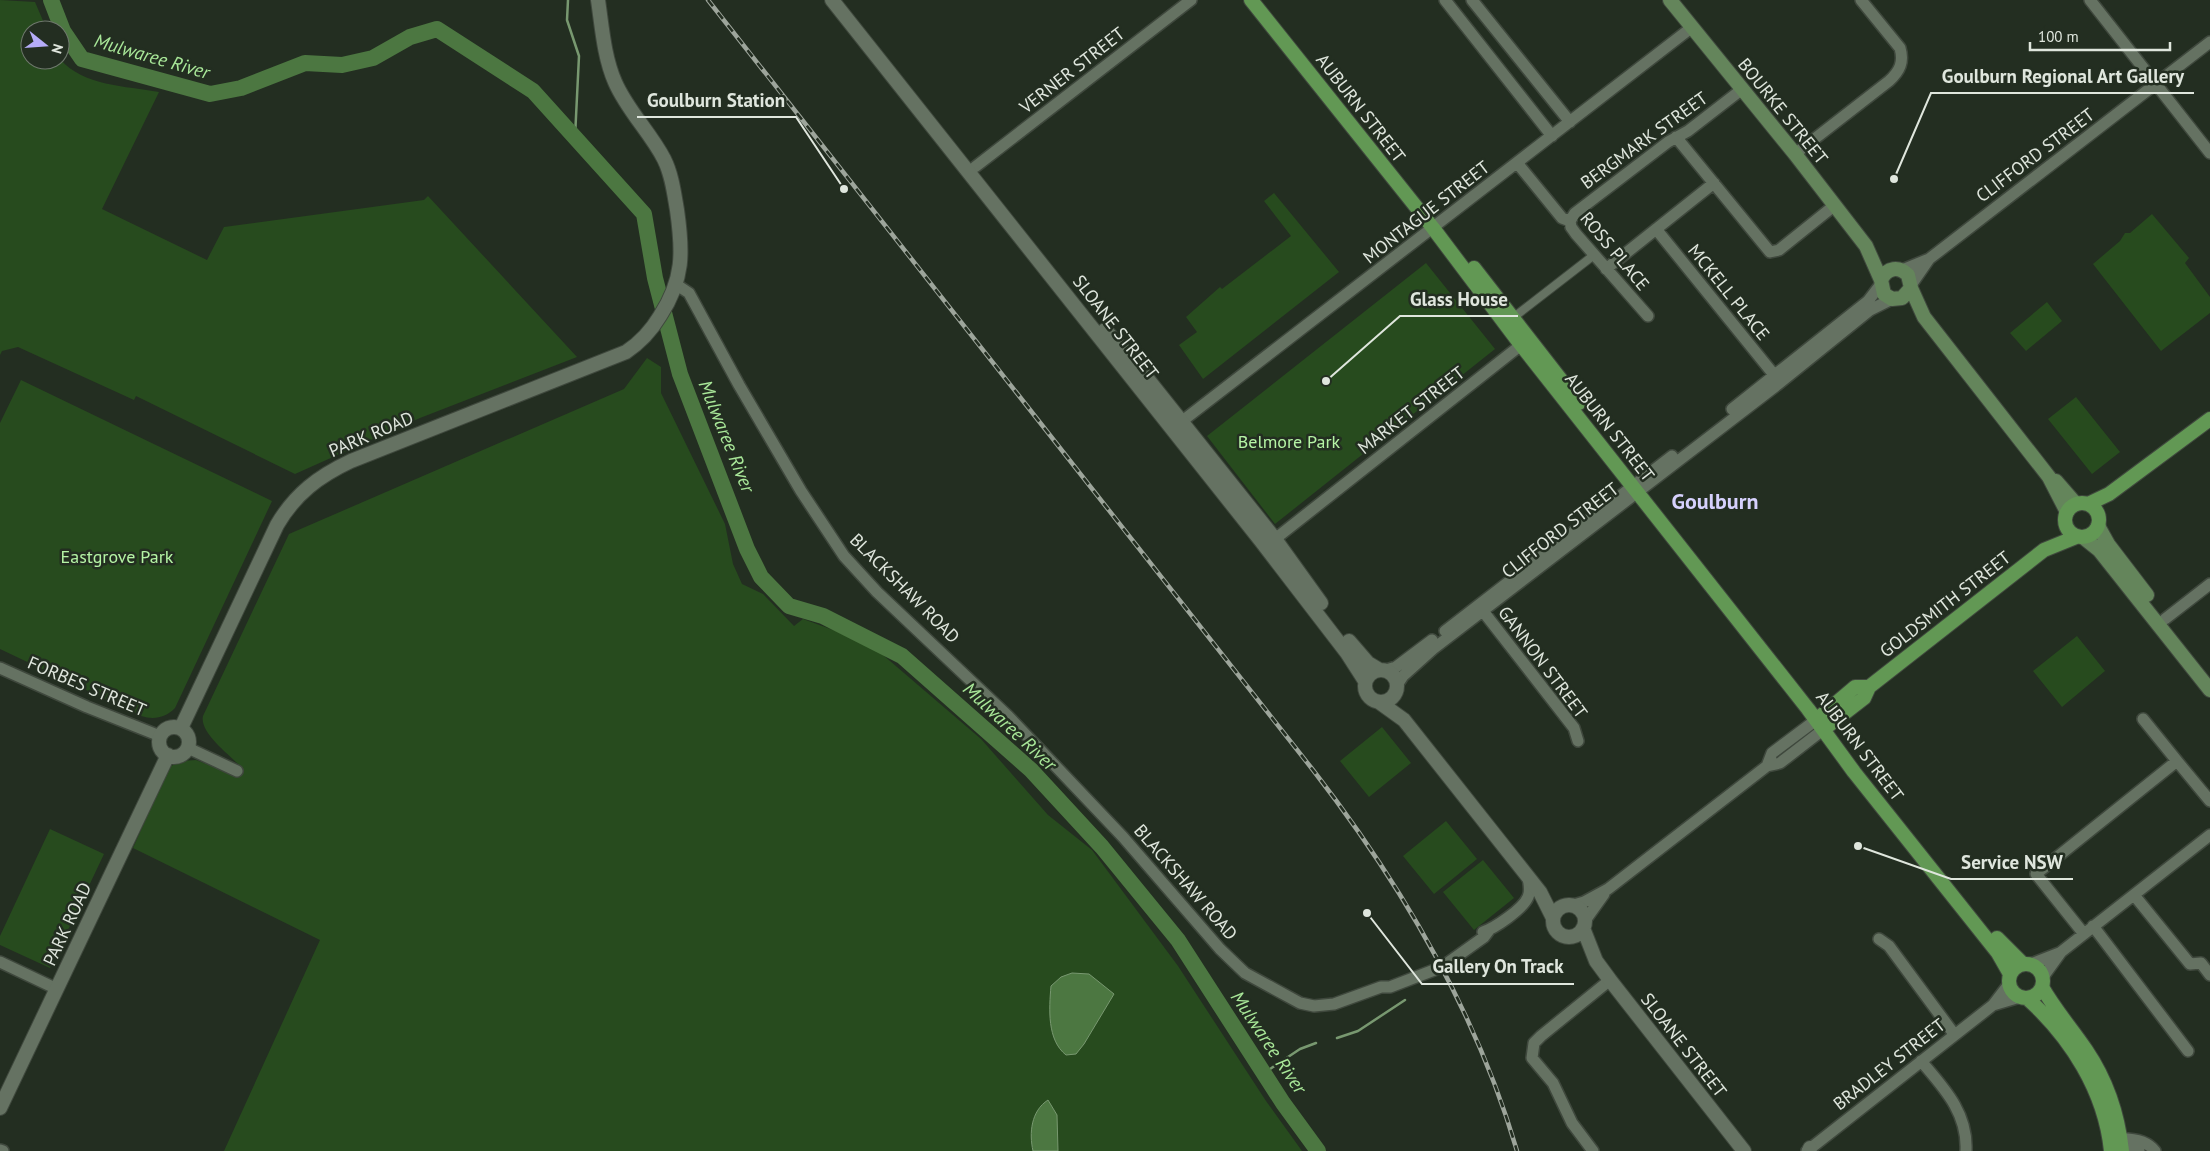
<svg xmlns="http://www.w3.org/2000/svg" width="2210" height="1151" font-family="'PT Sans',sans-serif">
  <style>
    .green { fill: #274b1e }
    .water { fill: #4c7741; stroke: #789870 }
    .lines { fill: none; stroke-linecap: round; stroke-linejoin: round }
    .stream { stroke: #789870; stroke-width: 2.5 }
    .river { stroke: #4c7741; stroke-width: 16 }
    .pedestrian-casing { stroke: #3f483d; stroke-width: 10 }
    .minor-casing { stroke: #3f483d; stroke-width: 14 }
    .tertiary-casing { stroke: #3f483d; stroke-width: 16 }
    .secondary-casing { stroke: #3f483d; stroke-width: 16 }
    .primary-casing { stroke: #3f483d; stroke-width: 16 }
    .pedestrian { stroke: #657262; stroke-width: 8 }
    .minor { stroke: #657262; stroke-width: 11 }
    .tertiary { stroke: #657262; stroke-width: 14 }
    .secondary { stroke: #64855b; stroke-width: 14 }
    .primary { stroke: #629854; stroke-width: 14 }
    .rail-casing { stroke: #9da59b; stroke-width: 4.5 }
    .rail { stroke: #232e21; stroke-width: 2.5; stroke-dasharray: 8; stroke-linecap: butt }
    .labels { text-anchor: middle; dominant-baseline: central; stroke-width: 5; stroke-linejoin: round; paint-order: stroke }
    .street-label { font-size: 18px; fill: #dfe6dd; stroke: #232e21 }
    .park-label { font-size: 18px; fill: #b5f4a5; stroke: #232e21 }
    .water-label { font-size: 19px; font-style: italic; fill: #a9e899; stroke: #232e21 }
    .district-label { font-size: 22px; font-weight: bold; fill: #d6d1fd; stroke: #232e21 }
    .leader { fill: none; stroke: #dfe6dd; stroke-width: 2 }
    .callout-dot { fill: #dfe6dd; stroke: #232e21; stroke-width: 2 }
    .callout-label { font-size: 19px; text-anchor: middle; font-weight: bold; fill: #dfe6dd; stroke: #232e21; stroke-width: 5; stroke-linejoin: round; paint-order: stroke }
  </style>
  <rect width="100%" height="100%" fill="#232e21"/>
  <!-- green -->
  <path class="green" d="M0,0l35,2 12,28h-17v30l30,-1c23,27 66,27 99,33l-57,117 105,51 17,-33 200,-27 4,-4 149,161 -157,61 -125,56 -159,-78 -2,4 -116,-53 -16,4 -2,4z
    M1274,193l65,79 -136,107 -24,-34 18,-13 -11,-15 34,-30 2,2 69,-53 -27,-35z
    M2152,214l37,44 -4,5 25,34v16l-49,38 -68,-87 27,-23 5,-8h5z
    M1426,263l69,86 -220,175 -68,-88z
    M2047,302l15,19 -36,30 -16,-18z
    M647,358l14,9v26l64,131 8,40 9,20 21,10 31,32 9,-7 66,24 112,96 67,76 44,35 86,116 88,135 36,50h-1078l96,-211 -187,-92 22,-50 16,-32 10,-5 15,-1 41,16 4,-9c-11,-12 -42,-34 -38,-51l86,-182 335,-145z
    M21,380l251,121 -97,207c-10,10 -21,12 -34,8l-141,-67v-226z
    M2076,397l44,55 -28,22 -44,-55z
    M2077,636l28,35 -43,36 -29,-36z
    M1382,727l29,36 -42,34 -29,-36z
    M1446,821l31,38 -43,35 -31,-38z
    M50,829l54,25 -54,114 -50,-23v-9z
    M1483,860l31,38 -40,32 -31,-38z"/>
  <!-- water -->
  <path class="water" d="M1072,973l17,1 25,20 -30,50 -8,10 -10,1c-19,-15 -17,-46 -15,-69l10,-9z
    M1048,1100l9,15 1,36h-25c-4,-18 -2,-40 15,-51z"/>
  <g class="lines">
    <!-- stream -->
    <path class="stream" d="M568,0l-1,20 12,36 -4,81
      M1337,1038l21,-7 47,-31
      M1264,1073l36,-24 16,-6"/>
    <!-- river -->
    <path class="river" d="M51,0l12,31 19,28 128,35 31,-6 64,-25 37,2 31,-7 37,-21 27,-8 96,62 111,123 11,64 25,96 67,175 14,28 28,29 34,10 79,40 129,114 71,77 76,93 105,163 35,48"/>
    <defs>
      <path id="pedestrian" d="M1514,317l80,-62"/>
      <path id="minor" d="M1445,0l107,136
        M1472,0l98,122
        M2090,0l120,153
        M1676,137l94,115 9,-2 56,-45
        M1795,154l94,-73c11,-10 15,-19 11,-33l-39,-48
        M1518,164l44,54 8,3
        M975,167l216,-167
        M1570,221l5,-8 93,-71 20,-11 53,-41
        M1570,221l1,6 5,7 72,82
        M1656,229l119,147
        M1606,269l108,-86
        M1902,270l27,-11 281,-217
        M677,285l12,8 50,92 62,106 43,65 33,36 131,124 115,121 97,112 25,24 55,30 14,3 20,-2 47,-17h9l52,-20 42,-30 6,-8
        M1911,285l18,-26
        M1732,409l136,-108 13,-17
        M1181,422l510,-394
        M1275,539l246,-194
        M1479,606l95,122 4,13
        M2165,619l45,-35
        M1445,631l227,-175
        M0,668l87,39 73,29
        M1386,670l10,-3 36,-27
        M1397,685l6,-9 30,-27 344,-264 93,-75 22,-11
        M2143,719l34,42
        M188,748l49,23
        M1767,766l5,-13 44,-33
        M2134,895l56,69 11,-1 9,12
        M1570,906l14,-4 24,-13 159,-123 13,-3 44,-34
        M1584,922l20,-28
        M2093,926l95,125
        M1483,932c12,-4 40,-23 45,-35 3,-6 1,-13 0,-20
        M2084,934l-48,-60 141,-113 33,40
        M1879,939l10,7 65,88
        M0,962l57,27
        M2031,964l28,-11
        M2043,977l18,-25 149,-117
        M1993,1005l27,-8
        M1921,1061c23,27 47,52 45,90
        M2114,1139c14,-1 32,0 41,12
        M2115,1141l24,10
        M0,1150l3,1
        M1593,1151l-21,-28 -19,-40 -21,-25 2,-15 7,-7 69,-56
        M1807,1151l186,-146 16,-21"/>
      <path id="tertiary" d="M832,0l429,541 86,112 18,28
        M1105,330l26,28 144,181 46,64
        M1349,641l19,22 10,6
        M1365 686a16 16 0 1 1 32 0a16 16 0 1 1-32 0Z
        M1379,702l25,18 136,172 13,26
        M159 742a15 15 0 1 1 30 0a15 15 0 1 1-30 0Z
        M181,728l96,-203c18,-31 42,-49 74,-64l275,-109c15,-10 25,-21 34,-36 24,-37 23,-64 17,-106 -3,-17 -5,-35 -13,-51 -14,-27 -37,-49 -49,-77 -11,-25 -13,-55 -17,-82
        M1553 921a16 16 0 1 1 32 0a16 16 0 1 1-32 0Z
        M1583,928l13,33 14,19 134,171
        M0,1108l168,-353
        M1809,1151l1,-3"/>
      <path id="secondary" d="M1670,0l125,154 71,92 15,34
        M1911,288l-9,10 -10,1 -8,-5 -3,-14c6,-13 18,-14 27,-5l3,13 13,29 125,160 18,35
        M2056,481l20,23
        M2098,526l10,18 39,51
        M2084,538l15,12 111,140"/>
      <path id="primary" d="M1251,0l182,228 85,113 290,368 46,63 144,181 12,21
        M1474,268l105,135
        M2065 520a17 17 0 1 1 34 0a17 17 0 1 1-34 0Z
        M2088,504l21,-10 101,-75
        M1816,720l39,-33h14
        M1824,729l40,-31 5,-11 175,-137 32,-13
        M1997,938l26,26
        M2009 981a17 17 0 1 1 34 0a17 17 0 1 1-34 0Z
        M2042,987c13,23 30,42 44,63 21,31 32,65 36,101
        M2027,998c44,40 78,93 84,153"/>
    </defs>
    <!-- pedestrian casing -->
    <use href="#pedestrian" class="pedestrian-casing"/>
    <!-- minor casing -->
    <use href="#minor" class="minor-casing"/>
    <!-- tertiary casing -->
    <use href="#tertiary" class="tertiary-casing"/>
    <!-- secondary casing -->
    <use href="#secondary" class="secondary-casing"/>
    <!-- primary casing -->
    <use href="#primary" class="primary-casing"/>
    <!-- pedestrian -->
    <use href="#pedestrian" class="pedestrian"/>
    <!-- minor -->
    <use href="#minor" class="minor"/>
    <!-- tertiary -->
    <use href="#tertiary" class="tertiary"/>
    <!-- secondary -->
    <use href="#secondary" class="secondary"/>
    <!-- primary -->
    <use href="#primary" class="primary"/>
    <defs>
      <path id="rail" d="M708,0l605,770c89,115 163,241 204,381"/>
    </defs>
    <!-- rail casing -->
    <use href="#rail" class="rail-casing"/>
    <!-- rail -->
    <use href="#rail" class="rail"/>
  </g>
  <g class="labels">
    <!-- street labels -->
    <g class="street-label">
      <text transform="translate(1072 70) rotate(-38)">VERNER STREET</text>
      <text transform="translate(1361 108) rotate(52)">AUBURN STREET</text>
      <text transform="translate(1783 111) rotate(51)">BOURKE STREET</text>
      <text transform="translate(1644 140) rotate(-36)">BERGMARK STREET</text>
      <text transform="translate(2035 155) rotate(-37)">CLIFFORD STREET</text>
      <text transform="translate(1426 212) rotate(-38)">MONTAGUE STREET</text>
      <text transform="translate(1615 251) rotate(50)">ROSS PLACE</text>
      <text transform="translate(1729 292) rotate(51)">MCKELL PLACE</text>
      <text transform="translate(1116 327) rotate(52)">SLOANE STREET</text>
      <text transform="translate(1411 410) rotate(-38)">MARKET STREET</text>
      <text transform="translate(1610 427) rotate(52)">AUBURN STREET</text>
      <text transform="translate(371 434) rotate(-23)">PARK ROAD</text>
      <text transform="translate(1560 530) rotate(-38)">CLIFFORD STREET</text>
      <text transform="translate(905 588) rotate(45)">BLACKSHAW ROAD</text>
      <text transform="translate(1945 604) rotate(-38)">GOLDSMITH STREET</text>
      <text transform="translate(1543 662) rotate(53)">GANNON STREET</text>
      <text transform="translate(87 686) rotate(23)">FORBES STREET</text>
      <text transform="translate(1860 746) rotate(53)">AUBURN STREET</text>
      <text transform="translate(1186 882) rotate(49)">BLACKSHAW ROAD</text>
      <text transform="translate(67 924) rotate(-65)">PARK ROAD</text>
      <text transform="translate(1684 1045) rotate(52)">SLOANE STREET</text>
      <text transform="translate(1889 1064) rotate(-38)">BRADLEY STREET</text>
    </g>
    <!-- park labels -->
    <g class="park-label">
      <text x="1289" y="441">Belmore Park</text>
      <text x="117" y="556">Eastgrove Park</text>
    </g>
    <!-- water labels -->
    <g class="water-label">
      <text transform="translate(152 56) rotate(16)">Mulwaree River</text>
      <text transform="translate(727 436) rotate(68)">Mulwaree River</text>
      <text transform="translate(1010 726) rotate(43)">Mulwaree River</text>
      <text transform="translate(1269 1042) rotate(56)">Mulwaree River</text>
    </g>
    <!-- district labels -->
    <g class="district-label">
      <text x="1715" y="501">Goulburn</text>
    </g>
  </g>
  <!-- callouts -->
  <path class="leader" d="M1894 179L1931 93H2194M844 189L796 117H637M1326 381L1400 316H1518M1858 846L1951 879H2073M1367 913L1422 984H1574"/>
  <g class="callout-dot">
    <circle cx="1894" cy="179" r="5"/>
    <circle cx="844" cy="189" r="5"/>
    <circle cx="1326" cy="381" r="5"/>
    <circle cx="1858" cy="846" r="5"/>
    <circle cx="1367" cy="913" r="5"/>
  </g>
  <g class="callout-label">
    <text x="2063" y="83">Goulburn Regional Art Gallery</text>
    <text x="716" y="107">Goulburn Station</text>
    <text x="1459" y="306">Glass House</text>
    <text x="2012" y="869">Service NSW</text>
    <text x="1498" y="973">Gallery On Track</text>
  </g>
  <!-- north arrow -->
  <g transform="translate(45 45) rotate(107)"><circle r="24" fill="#232e21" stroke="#6e786c"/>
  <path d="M0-4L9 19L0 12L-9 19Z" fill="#b5acf8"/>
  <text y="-8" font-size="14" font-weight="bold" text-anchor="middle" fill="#dfe6dd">N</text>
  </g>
  <!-- scale -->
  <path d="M2030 42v8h140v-8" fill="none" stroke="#dfe6dd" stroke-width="2.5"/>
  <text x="2038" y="42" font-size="15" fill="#dfe6dd" stroke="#232e21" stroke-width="4" paint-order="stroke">100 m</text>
</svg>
